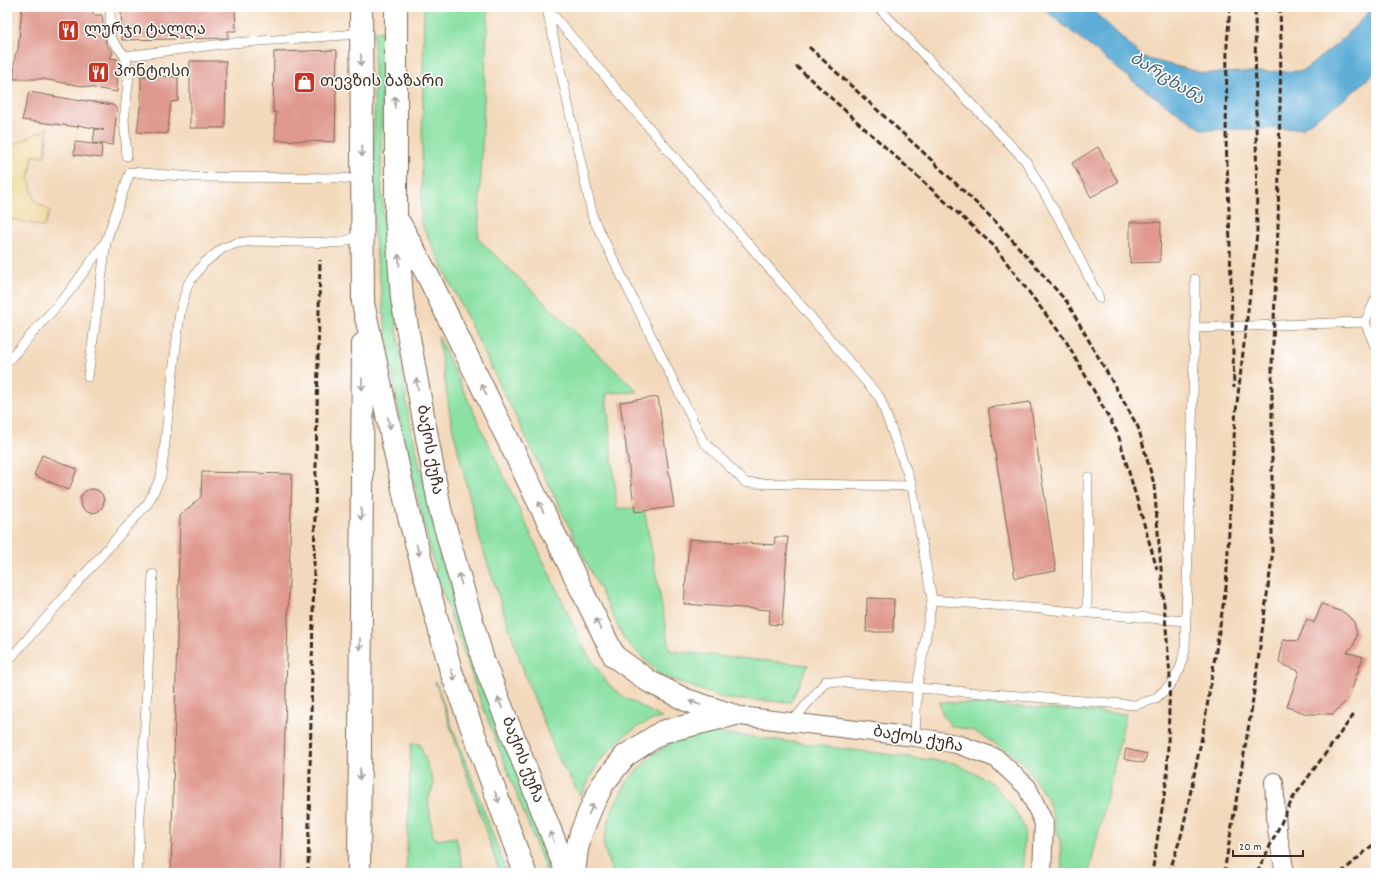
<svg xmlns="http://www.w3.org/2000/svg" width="1383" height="880" font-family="Dekko,'Noto Sans Georgian',sans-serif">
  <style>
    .green { fill: #8be1a4; stroke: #638661 }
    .sand { fill: #eeda9e; stroke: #94825e }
    .water { fill: #5dadd7; stroke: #4c6c7a }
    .building { fill: #df988d }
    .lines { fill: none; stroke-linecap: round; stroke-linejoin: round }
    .service-casing { stroke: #7b6755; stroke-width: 10 }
    .minor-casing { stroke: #7b6755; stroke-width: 20 }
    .secondary-casing { stroke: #7b6755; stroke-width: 24 }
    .service { stroke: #fff; stroke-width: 9 }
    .minor { stroke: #fff; stroke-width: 18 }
    .secondary { stroke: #fff; stroke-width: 22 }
    .rail { stroke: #3b2a1e; stroke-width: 3; stroke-dasharray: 6 3; stroke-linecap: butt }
    .oneway { stroke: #a79f9a }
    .labels { text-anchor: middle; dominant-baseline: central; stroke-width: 3; stroke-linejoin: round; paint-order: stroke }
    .poi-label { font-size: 16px; fill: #3b2a1e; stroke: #fff; text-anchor: start }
    .street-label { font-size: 16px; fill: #3b2a1e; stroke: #fff }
    .water-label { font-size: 17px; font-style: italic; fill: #495e68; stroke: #fff }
  </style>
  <rect width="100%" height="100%" fill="#fff"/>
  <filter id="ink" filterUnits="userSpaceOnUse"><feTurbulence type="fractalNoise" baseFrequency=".025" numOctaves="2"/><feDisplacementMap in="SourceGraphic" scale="8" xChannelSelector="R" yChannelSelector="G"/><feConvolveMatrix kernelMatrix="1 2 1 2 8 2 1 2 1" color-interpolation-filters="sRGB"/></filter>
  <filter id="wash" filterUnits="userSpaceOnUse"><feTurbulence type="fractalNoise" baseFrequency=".012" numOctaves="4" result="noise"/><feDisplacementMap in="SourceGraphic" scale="16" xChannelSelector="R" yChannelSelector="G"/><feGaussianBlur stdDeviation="0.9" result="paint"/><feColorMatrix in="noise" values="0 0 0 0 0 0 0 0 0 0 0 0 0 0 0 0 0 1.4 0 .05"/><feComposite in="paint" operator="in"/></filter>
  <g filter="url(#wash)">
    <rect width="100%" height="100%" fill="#f3d9bb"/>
    <!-- green -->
    <path class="green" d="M424,7h64l-10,232 160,153 -32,1 11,115 27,1 26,142 138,14 -17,37 -66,-3 -65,-24 -36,-36 -203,-416z
      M374,31h8l-1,146 3,50 24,186 31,137 36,105 82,218h-10l-66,-171 -44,-125 -35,-144 -16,-102 -12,-98z
      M438,336l147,314 23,34 16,13 38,21c-26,4 -49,26 -64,46 -7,10 -12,22 -17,33l-23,-39 -32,-80 -45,-134 -30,-123z
      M435,681l72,192h-7z
      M939,702l187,12 -37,159h-27l-2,-34 -13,-41 -26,-38 -47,-29 -23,-5 -8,-11z
      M705,731l250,32 37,20 21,24 12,22 -3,44h-410l-9,-29 9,-34 15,-29 23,-24 31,-22z
      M411,744h9l14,41 -6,14 5,37 6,4 17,-3 8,36h-58z"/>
    <!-- sand -->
    <path class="sand" d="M48,128l-3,28h-12l-4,23 6,22 15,10 -6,16 -32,-8 -5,8v-79z"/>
    <!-- water -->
    <path class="water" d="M7,7h4l-4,38z
      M1041,7h48l55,51 59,15 100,-2 35,-28 36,-36h2v65l-29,25 -45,31 -99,2 -65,-45z"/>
    <g id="blocks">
      <!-- building -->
      <path class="building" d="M22,7h71v8h9l4,29 7,9 -3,5 8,1 -1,33 -75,-13h-28l1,-24 3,-5z
        M121,7h114l1,24h-8v7l-106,2z
        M337,50l-2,92 -60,-2 1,-28h-3l1,-60z
        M190,61h36l-1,67h-35z
        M141,76l37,1v24l-7,1 -4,32 -30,-2 4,-31z
        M29,92l52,9v-1l32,5 4,4 -4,36 -20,-2 2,-14 9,1 -26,-5v2l-56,-7z
        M75,142l27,3 -1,13 -27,-3z
        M1098,147l20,35 -27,15 -19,-34z
        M1130,222h31l-1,40 -30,1z
        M658,397l16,110 -39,5 -15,-110z
        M1030,402l26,169 -41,7 -27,-170z
        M42,455l35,14 -8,21 -35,-15z
        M202,472l90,2 -11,399h-110l9,-357 21,-19z
        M80 501a12 12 0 1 1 24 0a12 12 0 1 1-24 0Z
        M775,537h13l-6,88 -13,-1 1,-14 -86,-6 5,-65 85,6z
        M867,598l27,1 -1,33h-27z
        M1322,604l23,9 9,9 3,13 -3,10 -7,7 16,5 -14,41 -16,16h-26l-20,-7 12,-36 -20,-8 4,-23 15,1 9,-22 7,4z
        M1126,749l21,5 -3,9 -20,-4z"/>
    </g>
  </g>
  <g filter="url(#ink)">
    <use href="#blocks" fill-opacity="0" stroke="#7b6755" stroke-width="1"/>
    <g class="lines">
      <defs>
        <path id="service" d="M110,7l1,32 14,17
          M878,7l147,153 39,67 35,71
          M547,8l333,390 32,88 20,114 -15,88 -2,49
          M547,9l46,209 110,223 43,42 166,3
          M127,156l-3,-36 5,-45 -4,-19 106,-13 114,-8 16,-3
          M1195,279v49
          M1365,322l11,-24
          M7,362l63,-71 36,-50 24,-69 64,5 148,1 20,2
          M88,377l18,-134
          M932,600l254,21
          M1087,613l1,-136
          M7,662l141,-159 13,-26 19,-165 8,-28 16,-21 19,-15 14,-5 17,-2 87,2 21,-9
          M792,722l34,-41 309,24 20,-6 15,-14 10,-16 5,-19 10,-322 170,-6 11,27
          M137,873l16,-299"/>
        <path id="minor" d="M732,715l183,22 42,7 39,14 31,29 17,36 -2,50
          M1274,782l3,48 8,43"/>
        <path id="secondary" d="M361,7l2,296 46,214 42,154 74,202
          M396,7v208l6,84 38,210 43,151 84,213
          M400,224l29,54 185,378 36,26 36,18 46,15
          M359,873l4,-529
          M574,873l3,-24 4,-16 11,-27 11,-22 22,-28 37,-24 70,-17"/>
      </defs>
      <!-- service casing -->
      <use href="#service" class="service-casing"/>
      <!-- minor casing -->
      <use href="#minor" class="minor-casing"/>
      <!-- secondary casing -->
      <use href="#secondary" class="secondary-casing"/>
      <!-- service -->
      <use href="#service" class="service"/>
      <!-- minor -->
      <use href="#minor" class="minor"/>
      <!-- secondary -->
      <use href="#secondary" class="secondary"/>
      <!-- rail -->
      <path class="rail" d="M1230,7l-3,37 -1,96 3,71 5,177
        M809,47l115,106 74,71 69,78 71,125 16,57 16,192 -3,101 -15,96
        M796,66l198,180 72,95 52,93 39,135
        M308,873l12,-613
        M1169,873l13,-40 21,-101 23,-145 9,-167 22,-186 -2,-227
        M1224,873l28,-167 20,-148v-192l6,-138 3,-185 -1,-36
        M1257,873l36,-75 62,-85
        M1341,873l35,-31"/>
    </g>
    <!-- one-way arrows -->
    <defs><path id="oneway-shaft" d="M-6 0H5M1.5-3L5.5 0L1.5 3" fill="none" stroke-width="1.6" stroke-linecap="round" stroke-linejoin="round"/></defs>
    <g class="oneway">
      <use href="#oneway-shaft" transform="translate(361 60) rotate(90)"/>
      <use href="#oneway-shaft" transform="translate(395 102) rotate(-90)"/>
      <use href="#oneway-shaft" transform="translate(362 151) rotate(90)"/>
      <use href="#oneway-shaft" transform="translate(399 260) rotate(-94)"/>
      <use href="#oneway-shaft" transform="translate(362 384) rotate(90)"/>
      <use href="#oneway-shaft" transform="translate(417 384) rotate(-100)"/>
      <use href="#oneway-shaft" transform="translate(484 390) rotate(-116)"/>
      <use href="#oneway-shaft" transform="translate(389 423) rotate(78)"/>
      <use href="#oneway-shaft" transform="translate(541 507) rotate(-116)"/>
      <use href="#oneway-shaft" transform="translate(361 514) rotate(90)"/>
      <use href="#oneway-shaft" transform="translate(418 550) rotate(75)"/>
      <use href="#oneway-shaft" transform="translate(460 579) rotate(-106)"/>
      <use href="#oneway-shaft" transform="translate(598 624) rotate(-116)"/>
      <use href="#oneway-shaft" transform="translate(360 644) rotate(90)"/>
      <use href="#oneway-shaft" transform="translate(453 675) rotate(71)"/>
      <use href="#oneway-shaft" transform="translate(500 703) rotate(-111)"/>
      <use href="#oneway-shaft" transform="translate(695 703) rotate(-161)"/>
      <use href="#oneway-shaft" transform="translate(360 774) rotate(90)"/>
      <use href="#oneway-shaft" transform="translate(497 797) rotate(70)"/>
      <use href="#oneway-shaft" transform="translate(591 809) rotate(-67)"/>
      <use href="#oneway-shaft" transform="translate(552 837) rotate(-111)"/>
    </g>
  </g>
  <!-- icons -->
  <defs>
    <symbol id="restaurant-square" viewBox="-11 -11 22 22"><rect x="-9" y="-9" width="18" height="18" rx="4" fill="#c8321e" stroke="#fff"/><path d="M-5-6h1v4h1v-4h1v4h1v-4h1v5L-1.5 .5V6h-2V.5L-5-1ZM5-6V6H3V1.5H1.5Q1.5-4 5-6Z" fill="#fff"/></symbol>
    <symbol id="shop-square" viewBox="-11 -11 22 22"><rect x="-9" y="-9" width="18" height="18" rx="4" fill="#c8321e" stroke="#fff"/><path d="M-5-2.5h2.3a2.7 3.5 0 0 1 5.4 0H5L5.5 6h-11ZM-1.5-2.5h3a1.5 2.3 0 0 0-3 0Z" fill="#fff"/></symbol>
  </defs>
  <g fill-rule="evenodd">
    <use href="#restaurant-square" x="56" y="18" width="25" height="25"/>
    <use href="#restaurant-square" x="86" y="60" width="25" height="25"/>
    <use href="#shop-square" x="292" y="70" width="25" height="25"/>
  </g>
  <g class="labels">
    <!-- poi labels -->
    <g class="poi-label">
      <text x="84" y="30">ლურჯი ტალღა</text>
      <text x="114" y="72">პონტოსი</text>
      <text x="320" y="82">თევზის ბაზარი</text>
    </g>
    <!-- street labels -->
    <g class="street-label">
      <text transform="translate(429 450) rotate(80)">ბაქოს ქუჩა</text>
      <text transform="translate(918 740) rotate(10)">ბაქოს ქუჩა</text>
      <text transform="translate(522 760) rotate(69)">ბაქოს ქუჩა</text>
    </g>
    <!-- water labels -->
    <g class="water-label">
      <text transform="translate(1166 80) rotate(32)">ბარცხანა</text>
    </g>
  </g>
  <!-- margin -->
  <rect width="1383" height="880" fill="none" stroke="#fff" stroke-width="24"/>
  <!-- scale -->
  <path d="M1233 850v6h70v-6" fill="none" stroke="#3b2a1e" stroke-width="2"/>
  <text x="1239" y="850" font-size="12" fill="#3b2a1e" stroke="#ffffff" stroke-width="3" paint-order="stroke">20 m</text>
</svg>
